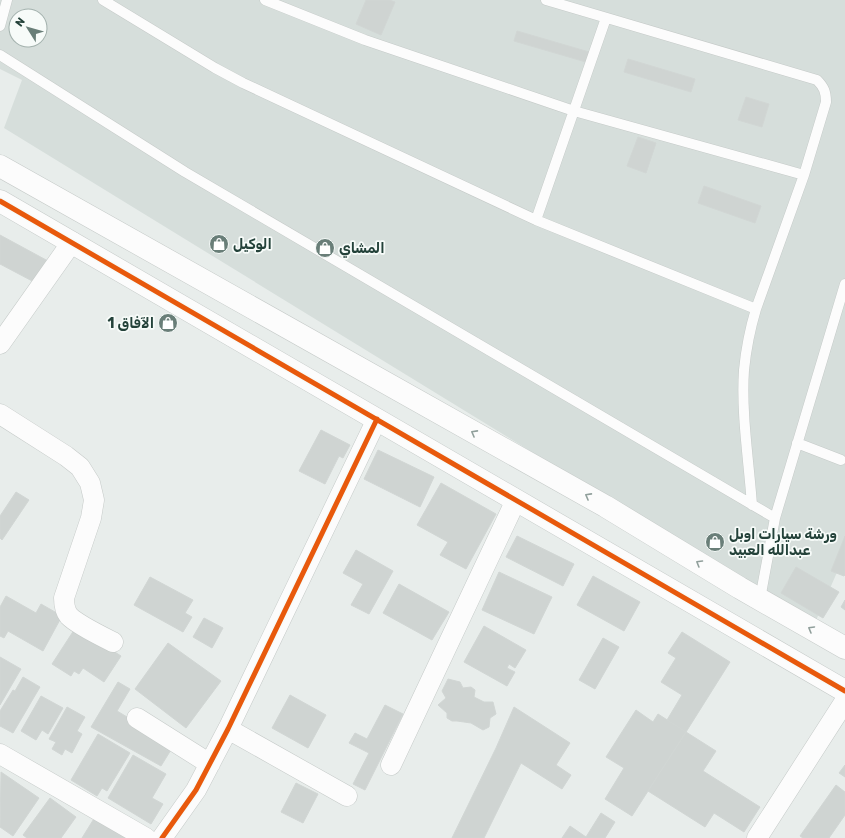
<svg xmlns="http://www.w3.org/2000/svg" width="845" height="838" font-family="Rubik,Vazirmatn,sans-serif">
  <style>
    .built { fill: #d6dedb; fill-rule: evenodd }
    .building { fill: #cfd4d2; stroke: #d1d6d4 }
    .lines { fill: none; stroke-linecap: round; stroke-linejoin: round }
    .service-casing { stroke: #c5cac8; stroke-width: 11 }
    .minor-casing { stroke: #c5cac8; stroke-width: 21 }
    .tertiary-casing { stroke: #c5cac8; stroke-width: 23 }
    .service { stroke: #fcfcfc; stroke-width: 10 }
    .minor { stroke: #fcfcfc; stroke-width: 20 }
    .tertiary { stroke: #fcfcfc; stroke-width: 22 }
    .cycleway-casing { stroke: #f7fbf9; stroke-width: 8 }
    .cycleway { stroke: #e8590c; stroke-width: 5 }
    .oneway { stroke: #909f9b }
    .labels { text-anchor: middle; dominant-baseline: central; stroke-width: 3.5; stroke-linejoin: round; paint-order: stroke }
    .poi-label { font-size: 14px; font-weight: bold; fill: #24423a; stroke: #f7fbf9; text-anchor: start }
  </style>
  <rect width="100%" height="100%" fill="#e8edeb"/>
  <!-- built -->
  <path class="built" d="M0,0h845v554l-31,71 -810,-497 18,-48 -22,-11zM16,16h24v24h-24z"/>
  <!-- building -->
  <path class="building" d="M366,0h23l6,2 -14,33 -25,-11z
    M517,31l72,21 -3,10 -72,-21z
    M628,59l67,20 -4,13 -67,-20z
    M746,97l23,7 -7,23 -24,-7z
    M638,137l18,6 -10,30 -19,-7z
    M704,186l57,20 -6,17 -57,-20z
    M0,235l48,26 -12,22 -36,-19z
    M321,430l29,15 -7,13 -4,-2 -14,28 -26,-13z
    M378,450l56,27 -14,30 -56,-28z
    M441,483l55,31 -30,55 -26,-14 8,-13 -31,-17z
    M16,492l13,8 -27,40 -2,-2v-22z
    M517,536l57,28 -11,22 -57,-29z
    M845,536v39l-1,1 -13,-5z
    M356,550l37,21 -24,43 -18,-9 12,-21 -20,-11z
    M796,567l43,25 -16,26 -42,-25z
    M499,572l53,25 -18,37 -52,-24z
    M593,576l47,26 -16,29 -47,-26z
    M150,577l43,23 -8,13 7,4 -9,15 -49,-27z
    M399,584l50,28 -17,28 -49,-27z
    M6,596l30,17 5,-9 21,12 -19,35 -35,-20 -4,7 -4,-2v-29z
    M845,600v10l-4,-3z
    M204,618l19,10 -11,20 -19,-11z
    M484,626l42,24 -11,18 -6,-4 -2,4 8,4 -8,14 -43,-24z
    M76,627l45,29 -17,26 -21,-14 -4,6 -5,-3 -3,5 -19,-12z
    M682,632l48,30 -44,70 -19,-12 15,-25 -21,-13 15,-24 -8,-5z
    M603,638l16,9 -24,42 -16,-9z
    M168,643l53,38 -35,47 -51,-39z
    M0,657l21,12 -21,36z
    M23,677l17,10 -27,46 -13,-7v-15l13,-21 2,1z
    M448,679l12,3 3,6 8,-1 4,3 -1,7 10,5h9l3,12 -6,4 -1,9 -6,3 -12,-7 -14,-2h-5l-5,-3v-5l-9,-8 8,-7 -4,-7z
    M118,682l12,7 -13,22 57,34 -13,21 -70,-39z
    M290,695l36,20 -18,33 -36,-20z
    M41,696l22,12 -15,26 -6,-4 -6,10 -15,-9z
    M385,705l18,9 -38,76 -12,-6 16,-31 -20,-10 6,-10 12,6z
    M67,707l18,10 -8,14 5,3 -10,19 -7,-4 -3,6 -10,-6 4,-7 -7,-3z
    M514,707l56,36 -14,22 15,10 -9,14 -41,-26 -37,75h-32l44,-90z
    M636,710l17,12 5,-8 28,18 -54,84 -27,-17 19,-31 -18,-11z
    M686,732l30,19 -13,20 57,36 -16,25 -30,-19 -9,14 -57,-36z
    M98,734l32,19 -23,38 -5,-3 -5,8 -26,-16z
    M133,755l33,19 -14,24 11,6 -12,20 -43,-26z
    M845,765v12l-6,-4z
    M1,772l38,26 -26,38 -13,-9z
    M296,783l22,11 -15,29 -22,-11z
    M836,785l9,7v23l-16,23h-26l-3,-2z
    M50,798l26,19 -15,21h-34l-4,-3z
    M601,813l14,9 -10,16h-43l8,-12 16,11z
    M95,817l30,19 -1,2h-42z"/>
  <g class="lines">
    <defs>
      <path id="service" d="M103,0l112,68 28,15 293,137 220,89
        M265,0l100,40 209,71 230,64
        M546,0l271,80c7,7 9,12 9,22l-22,73 -48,134c-6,20 -10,40 -12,61 -3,43 5,92 8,135
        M0,26l7,-26
        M0,55l185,117 590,346
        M536,220l70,-202
        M797,443l44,17
        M760,599l15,-81 70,-234"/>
      <path id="minor" d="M0,344l72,-102
        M0,414l66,42 14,11 10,16 4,17 -3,18 -27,80c0,6 1,13 5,18 9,9 32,20 44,26
        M137,718l73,46
        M228,729l119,67
        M0,754l146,84
        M391,765l125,-265
        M162,838l34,-48 32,-61 149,-310
        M757,838l88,-137"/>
      <path id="tertiary" d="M0,166l605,340 135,82 105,60
        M0,201l845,490"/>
    </defs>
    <!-- service casing -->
    <use href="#service" class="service-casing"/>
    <!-- minor casing -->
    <use href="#minor" class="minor-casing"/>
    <!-- tertiary casing -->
    <use href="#tertiary" class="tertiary-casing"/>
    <!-- service -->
    <use href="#service" class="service"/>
    <!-- minor -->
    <use href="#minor" class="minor"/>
    <!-- tertiary -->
    <use href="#tertiary" class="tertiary"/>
    <defs>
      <path id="cycleway" d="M0,201l845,490
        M162,838l34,-48 32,-61 149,-310"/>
    </defs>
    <!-- cycleway casing -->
    <use href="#cycleway" class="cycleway-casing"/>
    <!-- cycleway -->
    <use href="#cycleway" class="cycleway"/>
  </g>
  <!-- one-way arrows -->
  <defs><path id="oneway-chevron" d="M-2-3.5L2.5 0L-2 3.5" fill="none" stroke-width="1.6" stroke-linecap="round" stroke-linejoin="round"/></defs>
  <g class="oneway">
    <use href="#oneway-chevron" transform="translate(474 433) rotate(-151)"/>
    <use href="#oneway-chevron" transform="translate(588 496) rotate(-151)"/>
    <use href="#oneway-chevron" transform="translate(699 563) rotate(-149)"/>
    <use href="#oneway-chevron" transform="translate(811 629) rotate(-150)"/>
  </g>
  <!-- icons -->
  <defs>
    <symbol id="shop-disc" viewBox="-11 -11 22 22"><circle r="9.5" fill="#697e78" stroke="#f7fbf9"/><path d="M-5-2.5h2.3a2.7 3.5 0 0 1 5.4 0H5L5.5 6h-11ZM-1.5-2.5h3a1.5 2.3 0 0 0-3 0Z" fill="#fff"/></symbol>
  </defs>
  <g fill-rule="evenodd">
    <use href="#shop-disc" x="208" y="233" width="22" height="22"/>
    <use href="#shop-disc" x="314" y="237" width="22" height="22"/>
    <use href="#shop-disc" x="157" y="312" width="22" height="22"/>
    <use href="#shop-disc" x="704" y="531" width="22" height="22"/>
  </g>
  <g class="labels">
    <!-- poi labels -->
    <g class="poi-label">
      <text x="233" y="244">الوكيل</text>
      <text x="339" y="248">المشاي</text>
      <text x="154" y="323" text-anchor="end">الآفاق 1</text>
      <text x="729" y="534">ورشة سيارات اوبل<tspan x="729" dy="16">عبدالله العبيد</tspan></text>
    </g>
  </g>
  <!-- north arrow -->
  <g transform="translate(28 28) rotate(307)"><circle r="19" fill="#f7fbf9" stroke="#a3b1ad"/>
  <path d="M0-3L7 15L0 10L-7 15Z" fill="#697e78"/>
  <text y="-6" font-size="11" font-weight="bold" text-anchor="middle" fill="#24423a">N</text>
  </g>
</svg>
